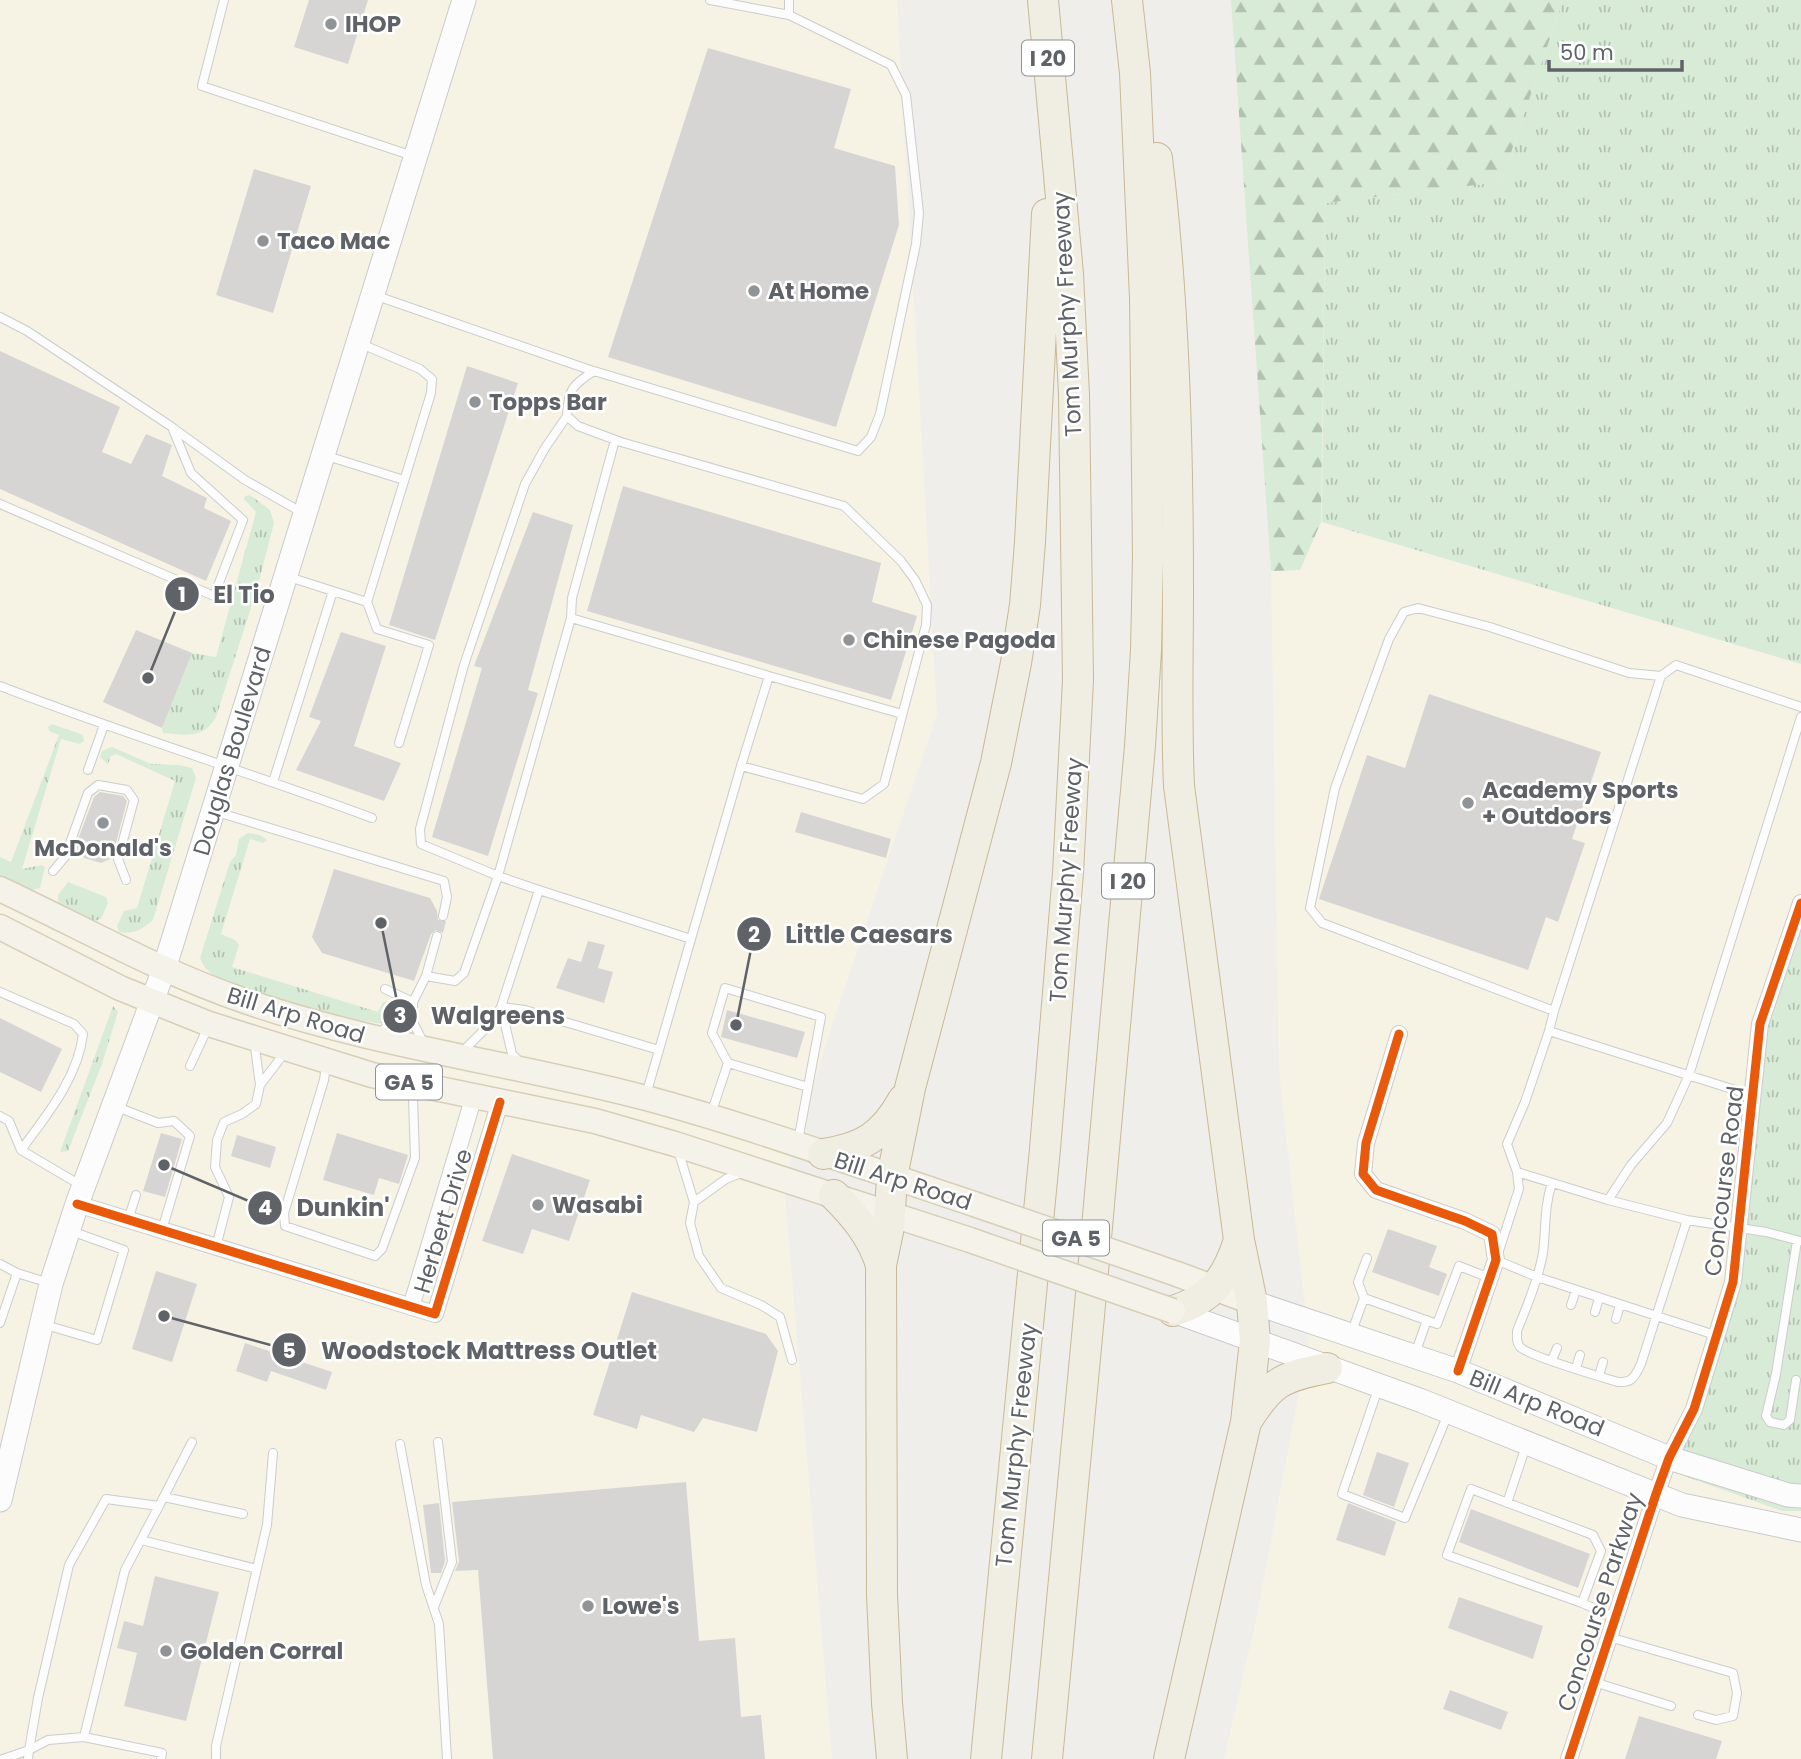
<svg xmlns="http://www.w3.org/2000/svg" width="1801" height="1759" font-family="Poppins,sans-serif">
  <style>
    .commercial { fill: #f7f3e4 }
    .grass { fill: url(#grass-tufts) }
    .forest { fill: url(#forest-firs) }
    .building { fill: #d6d5d3 }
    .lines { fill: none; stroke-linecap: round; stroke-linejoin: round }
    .lane-casing { stroke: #cbcccc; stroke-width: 10 }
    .street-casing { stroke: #cbcccc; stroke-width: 18 }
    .secondary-casing { stroke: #cacacb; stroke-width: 25 }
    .primary-casing { stroke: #d7ceb8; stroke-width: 27 }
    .highway-casing { stroke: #c8b996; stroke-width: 32 }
    .lane { stroke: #fdfcfc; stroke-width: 8 }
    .street { stroke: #fdfcfc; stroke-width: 16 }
    .secondary { stroke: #fdfcfc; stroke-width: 23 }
    .primary { stroke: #f4f2e9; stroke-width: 24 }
    .highway { stroke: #f0ede3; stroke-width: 30 }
    .primary-bridge-casing { stroke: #d7ceb8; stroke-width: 27; stroke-linecap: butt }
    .primary-bridge { stroke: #f4f2e9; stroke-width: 24 }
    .cycleway-casing { stroke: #fff; stroke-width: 13 }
    .cycleway { stroke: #e8590c; stroke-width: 9 }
    .poi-dot { fill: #919496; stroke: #fff; stroke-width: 2.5 }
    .labels { text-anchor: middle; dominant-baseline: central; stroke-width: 5; stroke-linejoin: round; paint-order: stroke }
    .shield { fill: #fff; stroke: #8f9295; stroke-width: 2 }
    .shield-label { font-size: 21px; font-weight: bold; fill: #5f6368 }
    .poi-label { font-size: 23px; font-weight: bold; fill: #5f6368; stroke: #fff; text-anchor: start }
    .street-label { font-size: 23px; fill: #5f6368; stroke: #fff }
    .leader { fill: none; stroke: #5f6368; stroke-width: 2.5 }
    .callout-dot { fill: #5f6368; stroke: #fff; stroke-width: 2.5 }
    .mark-label { font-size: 21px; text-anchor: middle; font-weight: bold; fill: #fff }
    .callout-label { font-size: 24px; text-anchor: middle; font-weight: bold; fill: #5f6368; stroke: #fff; stroke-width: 5; stroke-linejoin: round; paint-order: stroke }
  </style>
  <defs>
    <pattern id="grass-tufts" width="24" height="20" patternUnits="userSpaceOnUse" patternTransform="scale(1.75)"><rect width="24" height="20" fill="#d8ebd6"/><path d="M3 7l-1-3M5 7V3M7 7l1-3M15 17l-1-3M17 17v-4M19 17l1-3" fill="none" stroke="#b2c2b1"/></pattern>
    <pattern id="forest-firs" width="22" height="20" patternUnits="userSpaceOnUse" patternTransform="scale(1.75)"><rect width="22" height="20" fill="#d8ebd6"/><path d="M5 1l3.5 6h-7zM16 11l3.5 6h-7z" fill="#b2c2b1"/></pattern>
  </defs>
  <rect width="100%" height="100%" fill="#efeeea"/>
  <!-- commercial -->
  <path class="commercial" d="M0,0h897l40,714 -108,320 -45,149 48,576h-832z
    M1321,522l480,142v239l-19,608h19v248h-577l31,-134 54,-285 -30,-270 -8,-499 29,-1z"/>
  <!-- grass -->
  <path class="grass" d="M1563,0h238v664l-479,-142 3,-319 176,-21z
    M250,495l20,15 4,13 -17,66 -41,128c-12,22 -30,18 -53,16l-1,-5 30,-75 24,4 40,-145 -12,-13 1,-3z
    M52,724l31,11 1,6 -4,3 -19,-5 -39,130 20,-4 3,2 -5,21 -11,3 -29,-14v-20l11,5 48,-127 -10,-4 -1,-4z
    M112,747l39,17 28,1 13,3 4,10 -43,142c-10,9 -20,15 -34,12l-2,-6 7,-15 13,-3 38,-127 -59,-27 -5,2 -3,8 -8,-7 2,-6z
    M248,833l12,2 7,5 -4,3 -13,-4 -29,95 14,6 4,5 -7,22 146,45 5,-10 6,-1 5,5c-1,8 -1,15 -10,17 -16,4 -153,-38 -171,-48 -6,-4 -11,-11 -13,-17l30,-96 6,-7 3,-16z
    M68,882l38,15 2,6 -7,16 -10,3 -33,-16v-11z
    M1801,903v608h-19l-109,-39 60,-190 27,-258z
    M113,1006l5,6 -16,52 -34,87 -8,1z"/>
  <!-- forest -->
  <path class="forest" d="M1231,0h332l-62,182 -176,21 -4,319 -21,48 -29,1z"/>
  <!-- building -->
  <path class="building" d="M309,0h59l-20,64 -54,-17z
    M708,48l143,41 -17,59 61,18 4,59 -63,202 -228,-70z
    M254,169l57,17 -38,127 -57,-18z
    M0,351l120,56 -18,45 29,12 15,-30 26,11 -10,31 45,22 -3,10 27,13 -25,60 -206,-92z
    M467,366l51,17 -83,257 -46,-15z
    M623,486l258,77 -9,39 45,14 -26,84 -304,-89z
    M533,512l40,13 -45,165 10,3 -50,163 -56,-19 50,-169 -8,-2z
    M136,630l56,23 -30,75 -59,-26z
    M341,632l45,14 -32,100 47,17 -17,38 -88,-31 25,-49 -12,-4z
    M1429,694l172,58 -29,87 13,4 -27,79 -12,-5 -18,53 -209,-71 48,-144 38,13z
    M100,792l23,4 4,5 -15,57 -11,5 -17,-5 -9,-11 19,-50z
    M801,812l90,27 -5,19 -91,-26z
    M334,869l96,29 7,13 1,9 8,1 -3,12 -7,-3 -5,4 -17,47 -92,-28 -10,-16z
    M588,941l17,4 -7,23 15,4 -9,31 -48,-15 12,-30 13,4z
    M727,1010l78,22 -8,26 -76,-21z
    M0,1018l62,31 -21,43 -41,-20z
    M161,1133l21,6 -17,58 -22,-6z
    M337,1133l71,22 -9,29 -20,-6 -5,17 -51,-15z
    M237,1135l39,12 -6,21 -39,-12z
    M512,1154l78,26 -21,61 -37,-12 -9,25 -41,-13z
    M1388,1229l49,17 -8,21 18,7 -8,22 -67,-24z
    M156,1271l41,13 -25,78 -40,-13z
    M632,1292l134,42 12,17 -21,81 -54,-14 -9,14 -53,-17 -4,14 -44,-14z
    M245,1343l87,29 -6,18 -55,-19 -4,11 -31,-11z
    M1377,1452l32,11 -15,44 -31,-12z
    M686,1482l13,159 36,-3 6,79 20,-2 4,44h-272l-15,-189 -23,1 4,-10 -7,-59z
    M439,1503l6,58 -4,12h-10l-8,-68z
    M1348,1503l48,19 -11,34 -49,-16z
    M1471,1509l119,45 -12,34 -119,-46z
    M155,1576l64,16 -33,129 -62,-15 13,-53 -20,-5 7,-27 19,5z
    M1459,1597l84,29 -10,33 -85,-31z
    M1450,1690l58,22 -7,18 -58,-21z
    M1639,1716l83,25 -6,18h-91z"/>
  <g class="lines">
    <defs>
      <path id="lane" d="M224,0l-22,86 211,70
        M789,15v-15
        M374,295l222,77
        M0,317l27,14 145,96 19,46 52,47 -29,76 -214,-92
        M567,416l-22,32 -20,36 -61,181 -44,164 1,15 77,32 73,-258 1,-20 43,-158
        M173,428l72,52 58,33
        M327,456l77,24
        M289,577l78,25 64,-209 1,-14 -12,-10 -61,-26
        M367,602l10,27 52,16 -30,98
        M571,618l198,58 -28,90
        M769,676l133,38
        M0,686c123,48 249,86 372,132
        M88,770l16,-45
        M273,782l60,-191
        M217,812l227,69 3,16 -4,19
        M53,871l12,-14 23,-64 10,-8 29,5 7,10 -16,59 8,21
        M691,939l50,-173 122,33 21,-15 42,-159 1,-20 -12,-25 -14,-19 -57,-55 -223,-64 -43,-16 -11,-10c1,-26 5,-31 27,-45l264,80 13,-14 9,-23 36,-170 3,-31 -13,-118 -15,-30 -102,-50 -79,-15
        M426,976l29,5 9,-8 34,-97 41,14
        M385,989l28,13 13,-26 11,-40
        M0,992l74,32 9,10c-5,44 -37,82 -62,116
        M1554,1011l107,-335
        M1549,1031l-24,71 -18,42 10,28 2,17 -23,71 41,17 178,58
        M378,1033l20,-13 15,-18v20l11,22
        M463,1051l28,-28 10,-16 11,47 9,9
        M326,1065l-2,15 -40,133 1,13 90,30 7,-7 33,-91 -2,-60 2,-10
        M190,1066l18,-39
        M260,1085l26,-34
        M646,1095l45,-156 -152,-49 -38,117 24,3 134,40
        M1754,1096l-205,-65 5,-20 -232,-88 -12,-15 25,-120 54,-149 15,-27 14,-4 72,19 139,46 32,3 15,-11 125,42
        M117,1107l41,16 16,-2 16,15 -28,94
        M711,1114l17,-51
        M0,1116l9,5 12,29 61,36
        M798,1141l23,-124 -96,-29 -13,45 16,30 80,24
        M678,1150l16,52 32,-23 17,-7
        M1517,1172l91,28 23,-35 36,-42 22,-48 112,-358
        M1552,1183c-8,23 -6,46 -9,70 -5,27 -16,53 -26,78 0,6 -1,11 3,16 9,9 81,30 98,35 15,1 17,-6 23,-18l46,-144
        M1608,1200l79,20 79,12 34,9
        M694,1202l-4,21 9,33 22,32 40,17 19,12 12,43
        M128,1220l8,-25
        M216,1247l13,-50 -14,-30 2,-27 7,-18 18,-8 14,-10 4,-19 -6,-45
        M1367,1258l-9,24 6,16 73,26 22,-58 31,12
        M0,1264l17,9 32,10
        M1571,1305l5,-15
        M1595,1312l4,-14
        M1616,1319l4,-14
        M0,1323l17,-50
        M42,1324l55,16 27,-90 -53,-19
        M1351,1334l13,-36
        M1415,1354l12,-34
        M1552,1360l5,-12
        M1576,1368l4,-13
        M1599,1376l4,-14
        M1796,1380l-6,40 -6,5 -14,-3 -4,-6 10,-42 21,-133
        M1378,1389l-36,105 63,24 43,-104
        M400,1444l26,141 13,39 8,135
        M164,1497l79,17
        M1507,1503l19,-57
        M159,1506l-34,64 -41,167 78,16 -1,6
        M141,1540l116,29
        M1582,1603l19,-52 -8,-16 -122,-46 -24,66 135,48 34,15
        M434,1607l18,-45 -14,-120
        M1609,1637l124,36 4,20 -4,23 -17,4 -18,-5
        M1594,1682l77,24
        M3,1759l26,-9 9,-52 31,-133 37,-66 53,7 33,-64
        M28,1759l1,-9 19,-10 36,-3
        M216,1759v-13l51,-221 6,-72"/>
      <path id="street" d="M1399,1034l-33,109 -3,31 13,16 89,31 27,13 4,26 -38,111
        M77,1204l358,110 65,-212
        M411,1307l63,-211
        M1569,1759l87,-265 13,-36 25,-49 39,-127 27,-258 41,-121"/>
      <path id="secondary" d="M1252,1302l206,69 211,87 119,37 13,1
        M1173,1311l249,90 260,104 119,25
        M0,1500l51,-216 26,-80 87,-235 300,-969"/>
      <path id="primary" d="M0,889c81,38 160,83 245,112 131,45 268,62 401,97 111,30 219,70 328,106
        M0,927l120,61 89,36 163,51 223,46 80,23 295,96
        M1177,1274l75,28"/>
      <path id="highway" d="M1157,158c17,143 21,287 21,431 0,66 -2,132 1,197l60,454 13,62 3,39 -9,81 -77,337
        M823,1154c40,-6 60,-18 80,-54
        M834,1195c21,21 38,41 47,70
        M1173,1311c39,-12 54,-33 66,-71
        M1246,1422c25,-40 35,-45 81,-54
        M892,1759l-5,-56 -5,-108 -1,-330 8,-38 3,-50 18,-89 86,-325 20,-100 9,-58 5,-63 17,-328
        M986,1759l59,-610 23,-276 10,-193 -4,-285 -6,-121 -25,-274
        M1047,1759l43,-454 50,-559 6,-96 2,-93 -3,-259 -10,-225 -8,-73"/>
    </defs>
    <!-- lane casing -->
    <use href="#lane" class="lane-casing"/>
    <!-- street casing -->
    <use href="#street" class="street-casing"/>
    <!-- secondary casing -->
    <use href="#secondary" class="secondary-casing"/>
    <!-- primary casing -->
    <use href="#primary" class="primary-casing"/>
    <!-- highway casing -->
    <use href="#highway" class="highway-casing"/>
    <!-- lane -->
    <use href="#lane" class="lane"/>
    <!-- street -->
    <use href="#street" class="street"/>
    <!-- secondary -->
    <use href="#secondary" class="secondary"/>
    <!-- primary -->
    <use href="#primary" class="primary"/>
    <!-- highway -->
    <use href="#highway" class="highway"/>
    <defs>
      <path id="primary-bridge" d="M974,1204l203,70
        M970,1240l203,71"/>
    </defs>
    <!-- primary-bridge casing -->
    <use href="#primary-bridge" class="primary-bridge-casing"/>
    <!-- primary-bridge -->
    <use href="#primary-bridge" class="primary-bridge"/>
    <defs>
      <path id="cycleway" d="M1399,1034l-33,109 -3,31 13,16 89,31 27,13 4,26 -38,111
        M77,1204l358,110 65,-212
        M1569,1759l87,-265 13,-36 25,-49 39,-127 27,-258 41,-121"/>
    </defs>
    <!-- cycleway casing -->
    <use href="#cycleway" class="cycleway-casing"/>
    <!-- cycleway -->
    <use href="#cycleway" class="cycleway"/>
  </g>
  <!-- markers -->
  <g class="poi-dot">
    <circle cx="331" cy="24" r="7"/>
    <circle cx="263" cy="241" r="7"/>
    <circle cx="754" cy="291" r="7"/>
    <circle cx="475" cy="402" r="7"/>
    <circle cx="849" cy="640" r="7"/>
    <circle cx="1468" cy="803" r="7"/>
    <circle cx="103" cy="823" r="7"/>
    <circle cx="538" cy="1205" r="7"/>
    <circle cx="588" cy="1606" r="7"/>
    <circle cx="166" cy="1651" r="7"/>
  </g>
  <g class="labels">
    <!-- shield labels -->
    <g class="shield">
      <rect x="1022" y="40.5" width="52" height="35" rx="5"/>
      <rect x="1102" y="863.5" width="52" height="35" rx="5"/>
      <rect x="376" y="1064.5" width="66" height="35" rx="5"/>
      <rect x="1043" y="1220.5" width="66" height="35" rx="5"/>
    </g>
    <g class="shield-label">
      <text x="1048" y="58">I 20</text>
      <text x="1128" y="881">I 20</text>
      <text x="409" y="1082">GA 5</text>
      <text x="1076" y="1238">GA 5</text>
    </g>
    <!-- poi labels -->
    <g class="poi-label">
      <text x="345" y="24">IHOP</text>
      <text x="277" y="241">Taco Mac</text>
      <text x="768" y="291">At Home</text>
      <text x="489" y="402">Topps Bar</text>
      <text x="863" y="640">Chinese Pagoda</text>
      <text x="1482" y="790">Academy Sports<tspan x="1482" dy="26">+ Outdoors</tspan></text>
      <text x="103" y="848" text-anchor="middle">McDonald's</text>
      <text x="552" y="1205">Wasabi</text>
      <text x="602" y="1606">Lowe's</text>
      <text x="180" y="1651">Golden Corral</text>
    </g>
    <!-- street labels -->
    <g class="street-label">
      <text transform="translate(1067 314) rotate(-93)">Tom Murphy Freeway</text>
      <text transform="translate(232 751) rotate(-73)">Douglas Boulevard</text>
      <text transform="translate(1066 880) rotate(-86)">Tom Murphy Freeway</text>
      <text transform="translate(296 1015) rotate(17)">Bill Arp Road</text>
      <text transform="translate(903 1181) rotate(18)">Bill Arp Road</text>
      <text transform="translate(1724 1181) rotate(-83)">Concourse Road</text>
      <text transform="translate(443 1221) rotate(-73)">Herbert Drive</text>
      <text transform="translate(1537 1403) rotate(22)">Bill Arp Road</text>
      <text transform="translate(1016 1445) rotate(-84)">Tom Murphy Freeway</text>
      <text transform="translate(1600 1602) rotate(-72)">Concourse Parkway</text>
    </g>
  </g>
  <!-- callouts -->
  <path class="leader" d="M148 678L182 594M736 1025L754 934M381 923L400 1016M164 1165L265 1208M164 1316L289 1350"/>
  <g class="callout-dot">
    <circle cx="148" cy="678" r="7"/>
    <circle cx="736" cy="1025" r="7"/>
    <circle cx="381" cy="923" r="7"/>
    <circle cx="164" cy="1165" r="7"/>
    <circle cx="164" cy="1316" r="7"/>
    <circle cx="182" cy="594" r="18"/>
    <circle cx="754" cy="934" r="18"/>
    <circle cx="400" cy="1016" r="18"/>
    <circle cx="265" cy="1208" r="18"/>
    <circle cx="289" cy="1350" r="18"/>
  </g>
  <g class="mark-label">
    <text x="182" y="602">1</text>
    <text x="754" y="942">2</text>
    <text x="400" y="1023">3</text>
    <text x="265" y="1215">4</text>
    <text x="289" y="1358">5</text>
  </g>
  <g class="callout-label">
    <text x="244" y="603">El Tio</text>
    <text x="869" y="943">Little Caesars</text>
    <text x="498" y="1024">Walgreens</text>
    <text x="343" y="1216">Dunkin'</text>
    <text x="489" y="1359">Woodstock Mattress Outlet</text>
  </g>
  <!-- scale -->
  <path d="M1549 60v10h133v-10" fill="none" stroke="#5f6368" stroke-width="3.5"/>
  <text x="1560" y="60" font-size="21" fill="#5f6368" stroke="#ffffff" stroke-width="5" paint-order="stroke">50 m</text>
</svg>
